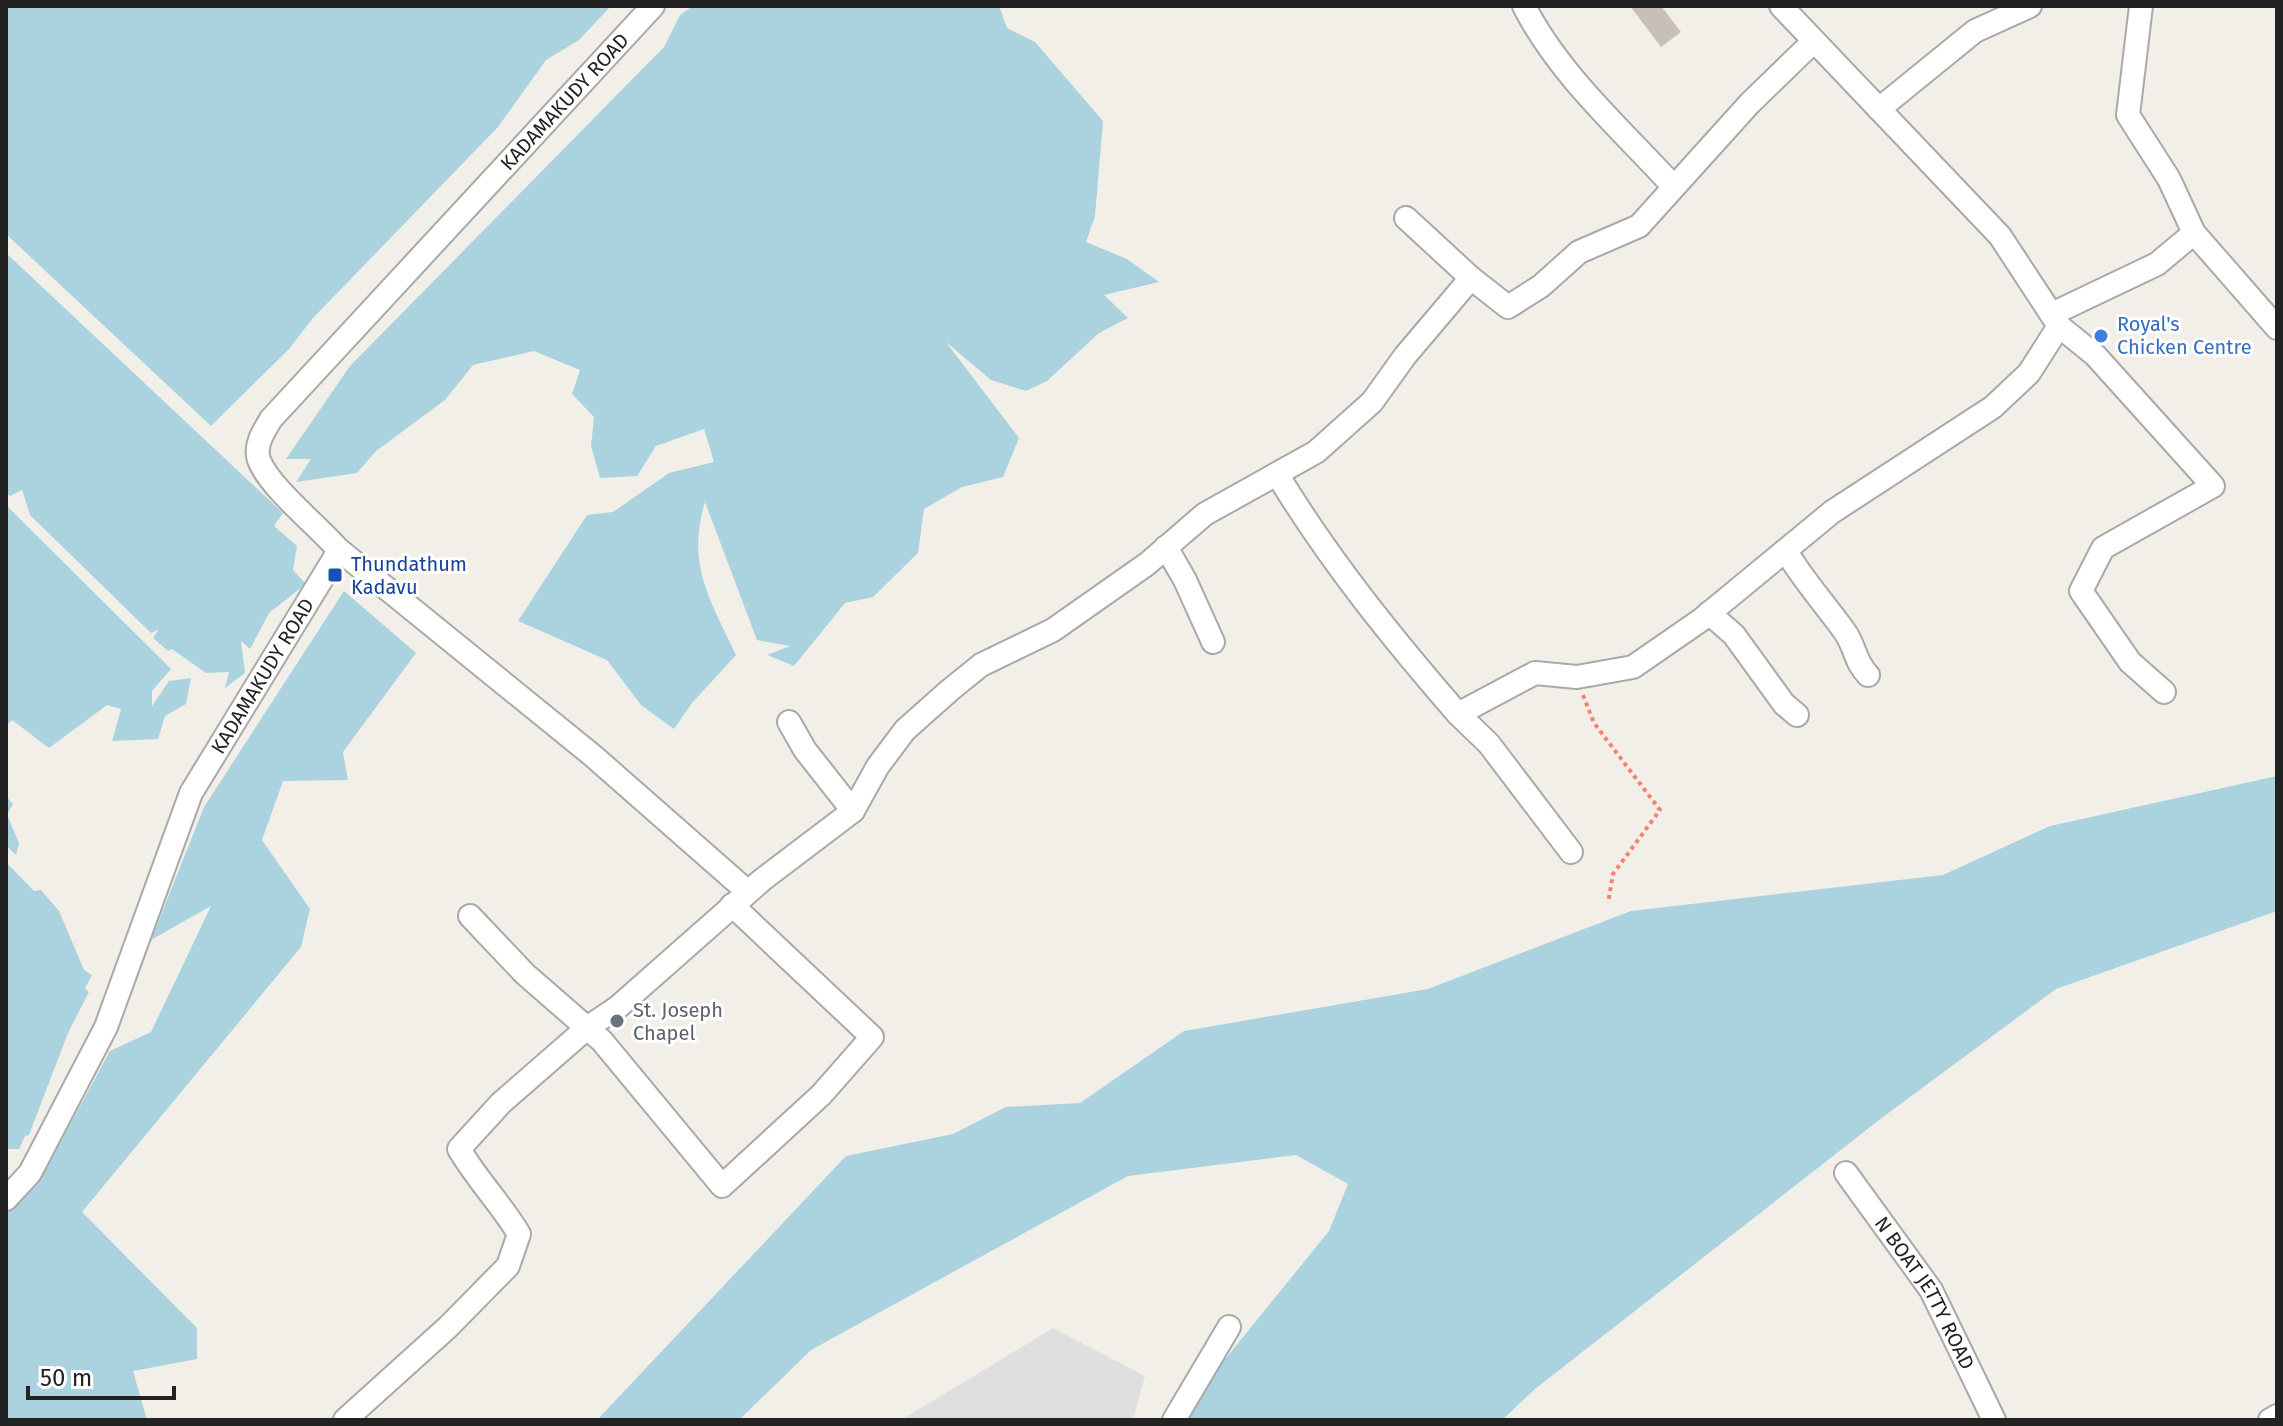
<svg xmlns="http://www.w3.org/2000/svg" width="2283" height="1426" font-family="'Fira Sans',sans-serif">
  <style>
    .residential { fill: #e0dfdf }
    .water { fill: #aad3df }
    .building { fill: #c7bfb8 }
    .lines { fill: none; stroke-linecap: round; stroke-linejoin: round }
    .minor-casing { stroke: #a9a9a9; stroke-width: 26 }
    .path { stroke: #fa8072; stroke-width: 4; stroke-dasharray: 4 4; stroke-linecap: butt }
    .minor { stroke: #fff; stroke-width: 22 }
    .shop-dot { fill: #3f7fe0; stroke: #fff; stroke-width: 3 }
    .transit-dot { fill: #1a4fb4; stroke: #fff; stroke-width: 3 }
    .worship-dot { fill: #6b7280; stroke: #fff; stroke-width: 3 }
    .labels { text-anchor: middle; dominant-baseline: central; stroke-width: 6; stroke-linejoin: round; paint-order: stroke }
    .street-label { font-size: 20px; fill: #222; stroke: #fff }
    .shop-label { font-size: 20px; fill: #366cbe; stroke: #fff; text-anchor: start }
    .transit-label { font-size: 20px; fill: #164399; stroke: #fff; text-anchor: start }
    .worship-label { font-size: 20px; fill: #5b616d; stroke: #fff; text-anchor: start }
  </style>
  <rect width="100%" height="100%" fill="#f2efe9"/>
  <!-- residential -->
  <path class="residential" d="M1053,1328l92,48 -12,44h-232z"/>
  <!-- water -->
  <path class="water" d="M6,6h605l-32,34 -33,20 -48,67 -185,191 -24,31 -78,77 -205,-192z
    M693,6h306l8,22 28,14 68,79 -8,95 -9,26 41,17 32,23 -55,13 24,23 -29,15 -52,48 -21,10 -35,-11 -45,-38 73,96 -16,39 -41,10 -38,22 -6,44 -45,44 -28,6 -51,63 -27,-11 23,-9 -33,-6 -52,-138c-19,63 5,97 31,153l-44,48 -18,26 -33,-24 -34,-45 -89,-39 69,-106 26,-3 56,-39 45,-11 -10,-33 -48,17 -19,30 -37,2 -9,-32 3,-29 -22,-23 8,-24 -46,-19 -61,14 -28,35 -69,51 -19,22 -61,9 15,-23h-25l64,-93 314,-319 16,-32z
    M6,253l277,260 -9,13 23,20 -4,24 13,14 -37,29 -19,36 -9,-8 4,32 -20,15 4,-16 -23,1 -34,-24 -4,2 -15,-13 6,-9 -8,4 -121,-118 -8,-25 -12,6 -4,-4z
    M6,505l165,164 -19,22v15l17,-25 22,-3 -5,26 -21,12 -7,23 -46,2 9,-32 -14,-4 -58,43 -37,-28 -6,6z
    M344,591l72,62 -73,99 5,28 -65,1 -21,59 48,69 -9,38 -219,265 115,116v31l-64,12 14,49h-141v-210l35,-32 69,-127 41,-19 60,-126 -60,34 53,-133z
    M2277,776v135l-221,78 -173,128 -348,272 -33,31h-316l19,-36 124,-153 19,-47 -52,-29 -168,21 -317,174 -72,70h-142l249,-264 107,-22 53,-27 74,-4 104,-72 244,-42 203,-78 312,-36 107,-49z
    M6,796l7,8 -6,11 12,28 -3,12 -10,-10z
    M6,862l28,29 7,-1 18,21 25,59 8,5 -7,13 4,4 -21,41 -39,102 -4,1 -6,13h-13z"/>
  <!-- building -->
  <path class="building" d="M1630,6h31l20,26 -20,15z"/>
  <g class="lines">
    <defs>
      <g id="minor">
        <path d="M1524,6c35,69 98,124 149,180"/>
        <path d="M2141,6l-13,109 41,64 25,54 83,95"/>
        <path d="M1879,109l96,-78 55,-25"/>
        <path d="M1406,218l65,60"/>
        <path d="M2052,314l105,-50 37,-31"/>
        <path d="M2059,326l36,29 118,131 -110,62 -22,43 49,71 34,30"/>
        <path d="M1277,474c52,86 115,164 181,240l77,-41 42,4 56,-10 68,-47 131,-108 161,-105 36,-34 30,-47 -59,-90 -219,-230"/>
        <path d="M1166,547l19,33 28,62"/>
        <path d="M338,549l254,206 156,137"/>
        <path d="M1786,551c17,29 39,53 59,81 10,14 10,30 23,43"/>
        <path d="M1709,613l25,22 50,69 13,11"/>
        <path d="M1458,714l31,30 82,108"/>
        <path d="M789,722l16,28 48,61"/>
        <path d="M470,916l55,58 77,67 120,145 99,-91 51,-58 -140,-132"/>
        <path id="s1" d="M1846,1173l85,117 63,130"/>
        <path id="s2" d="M6,1199l24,-26 76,-146 85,-234 143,-234 4,-10c-21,-24 -69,-62 -79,-89 -5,-15 5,-29 12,-41l382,-413"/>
        <path d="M345,1420l103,-93 60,-61 11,-32c-18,-30 -41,-53 -60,-85l42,-46 86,-75 31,-21 144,-127 91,-69 25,-45 27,-36 45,-40 31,-25 72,-35 94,-66 58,-50 111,-62 56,-50 33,-46 66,-78 37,29 33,-21 38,-34 60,-26 111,-123 63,-61"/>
        <path d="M1174,1420l55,-93"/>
        <path d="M2270,1420l7,-4"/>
      </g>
    </defs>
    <!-- minor casing -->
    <use href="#minor" class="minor-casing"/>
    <!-- path -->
    <path class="path" d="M1583,695l11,28 66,87 -47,64 -5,29"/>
    <!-- minor -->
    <use href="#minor" class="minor"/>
  </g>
  <!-- markers -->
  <circle class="shop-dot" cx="2101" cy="336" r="8"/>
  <rect class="transit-dot" x="327" y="567" width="16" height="16" rx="4"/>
  <circle class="worship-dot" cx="617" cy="1021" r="8"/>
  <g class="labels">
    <!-- street labels -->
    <g class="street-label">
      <text stroke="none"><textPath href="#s2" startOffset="1330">KADAMAKUDY ROAD</textPath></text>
      <text stroke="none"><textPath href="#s2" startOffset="586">KADAMAKUDY ROAD</textPath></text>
      <text stroke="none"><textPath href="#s1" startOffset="144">N BOAT JETTY ROAD</textPath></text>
    </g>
    <!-- shop labels -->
    <g class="shop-label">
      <text x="2117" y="324">Royal's<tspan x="2117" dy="23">Chicken Centre</tspan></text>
    </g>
    <!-- transit labels -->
    <g class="transit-label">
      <text x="351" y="564">Thundathum<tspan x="351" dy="23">Kadavu</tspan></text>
    </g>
    <!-- worship labels -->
    <g class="worship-label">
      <text x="633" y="1010">St. Joseph<tspan x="633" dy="23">Chapel</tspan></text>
    </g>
  </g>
  <!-- border -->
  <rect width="2283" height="1426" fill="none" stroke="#222222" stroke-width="16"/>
  <!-- scale -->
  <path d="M28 1386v12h146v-12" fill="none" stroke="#222222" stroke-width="4"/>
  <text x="40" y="1386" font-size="24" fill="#222222" stroke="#ffffff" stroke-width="6" paint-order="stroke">50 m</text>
</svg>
